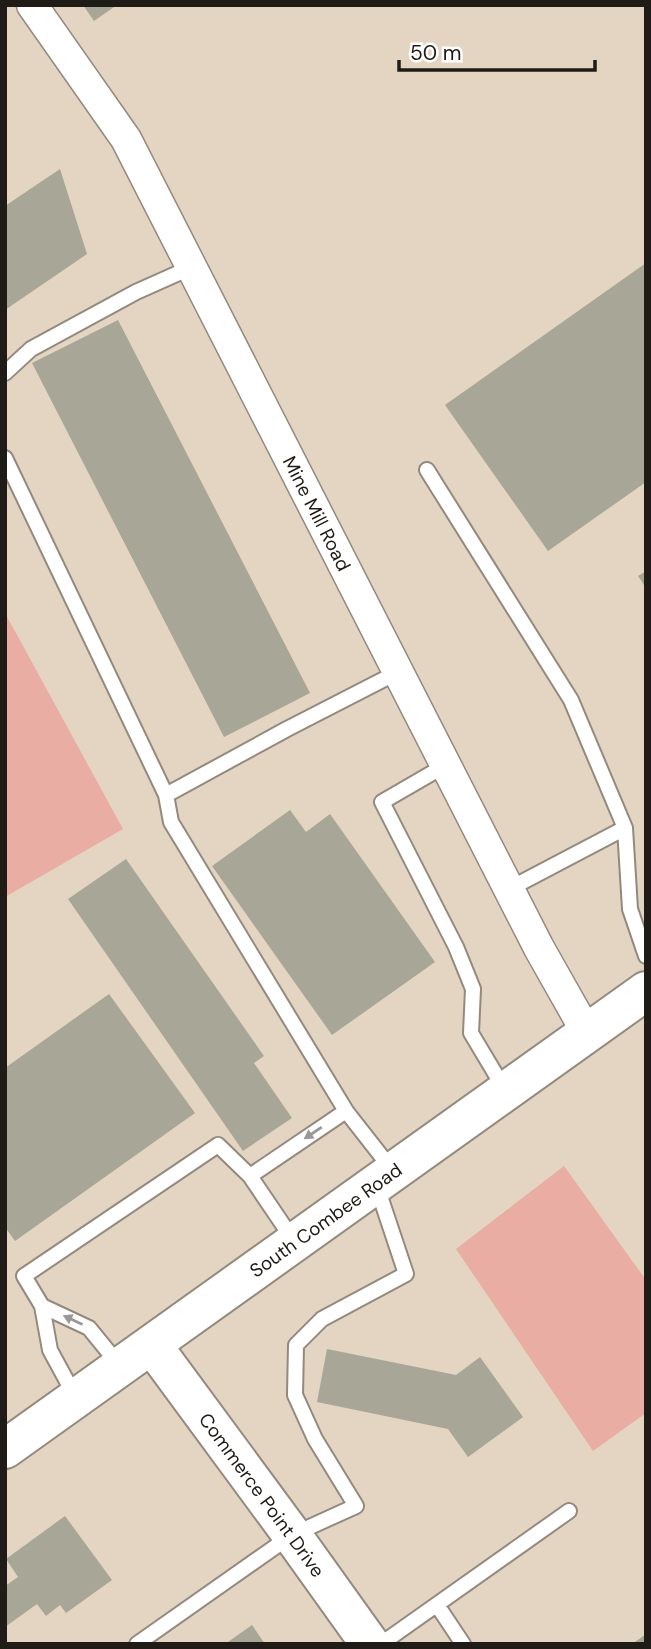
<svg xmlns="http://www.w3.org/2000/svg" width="651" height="1649" font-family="'DM Sans',sans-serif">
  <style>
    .built { fill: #e3d5c1 }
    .green { fill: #e9ada4 }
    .building { fill: #a8a697 }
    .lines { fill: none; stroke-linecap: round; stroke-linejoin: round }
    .lane-casing { stroke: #938a7e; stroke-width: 18 }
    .street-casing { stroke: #938a7e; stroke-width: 33 }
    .secondary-casing { stroke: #938a7e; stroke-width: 42 }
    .lane { stroke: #fff; stroke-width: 14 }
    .street { stroke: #fff; stroke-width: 30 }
    .secondary { stroke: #fff; stroke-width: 38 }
    .oneway { fill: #9a9896 }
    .labels { text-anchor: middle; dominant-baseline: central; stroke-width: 5; stroke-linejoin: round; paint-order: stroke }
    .street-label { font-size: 19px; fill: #1f1b16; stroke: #fff }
  </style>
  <rect width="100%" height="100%" fill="#e9e0d2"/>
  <!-- built -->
  <path class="built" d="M5,5h641v1639h-641z"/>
  <!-- green -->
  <path class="green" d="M5,613l118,216 -118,68z
    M564,1166l82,114v133l-53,38 -137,-202z"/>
  <!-- building -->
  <path class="building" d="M83,5h34l-23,16z
    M60,169l27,85 -82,56v-104z
    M646,263v219l-98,69 -103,-146z
    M118,320l192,373 -86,44 -192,-374z
    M646,571v17l-8,-12z
    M290,810l16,22 24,-18 105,148 -103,73 -120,-169z
    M126,859l138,197 -10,7 38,55 -49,33 -175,-252z
    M109,994l86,119 -180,128 -10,-14v-159z
    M327,1349l129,26 24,-18 43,60 -55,40 -20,-28 -131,-27z
    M65,1516l47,64 -46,33 -6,-8 -14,11 -9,-12 -32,23v-41l13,-9 -12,-18z
    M252,1625l13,19h-40z
    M646,1634v10h-14z"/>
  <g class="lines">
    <defs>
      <path id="lane" d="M5,373l26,-24 105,-57 56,-25
        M5,458l161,337 5,27 175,289
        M427,470l144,230 54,128 5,81 16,47
        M446,765l-64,37 74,145 17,42 -2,44 34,57
        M166,795l121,-66 111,-57
        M509,889l116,-61
        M294,1241l-44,-65 96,-65 47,60
        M42,1306l-18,-30 194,-131 32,31
        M76,1398l-26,-48 -8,-44 47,22 31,38
        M437,1605l26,39
        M137,1644l155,-109 64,-29 -41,-67 -20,-44 1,-50 26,-26 84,-45 -29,-87
        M381,1644l188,-133"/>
      <g id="street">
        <path id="s1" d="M32,5l94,134 413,809 48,85"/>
      </g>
      <g id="secondary">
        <path id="s2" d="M152,1345l140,190 78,109"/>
        <path id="s3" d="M5,1449l641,-458"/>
      </g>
    </defs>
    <!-- lane casing -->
    <use href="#lane" class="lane-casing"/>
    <!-- street casing -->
    <use href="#street" class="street-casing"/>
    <!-- secondary casing -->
    <use href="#secondary" class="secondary-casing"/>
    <!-- lane -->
    <use href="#lane" class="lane"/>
    <!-- street -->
    <use href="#street" class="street"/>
    <!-- secondary -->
    <use href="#secondary" class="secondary"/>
  </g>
  <!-- one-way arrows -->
  <defs><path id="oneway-solid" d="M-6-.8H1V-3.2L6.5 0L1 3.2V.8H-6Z" transform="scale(1.75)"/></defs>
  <g class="oneway">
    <use href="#oneway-solid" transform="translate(313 1133) rotate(146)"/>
    <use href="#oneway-solid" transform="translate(73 1320) rotate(-155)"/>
  </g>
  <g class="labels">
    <!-- street labels -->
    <g class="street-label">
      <text stroke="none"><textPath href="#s1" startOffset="584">Mine Mill Road</textPath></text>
      <text stroke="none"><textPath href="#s3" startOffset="394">South Combee Road</textPath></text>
      <text stroke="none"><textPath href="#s2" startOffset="186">Commerce Point Drive</textPath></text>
    </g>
  </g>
  <!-- border -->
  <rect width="651" height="1649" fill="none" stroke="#1f1b16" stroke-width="14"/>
  <!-- scale -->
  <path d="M399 60v10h196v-10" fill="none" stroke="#1f1b16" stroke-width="3.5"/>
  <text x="410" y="60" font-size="21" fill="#1f1b16" stroke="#ffffff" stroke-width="5" paint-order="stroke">50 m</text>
</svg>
